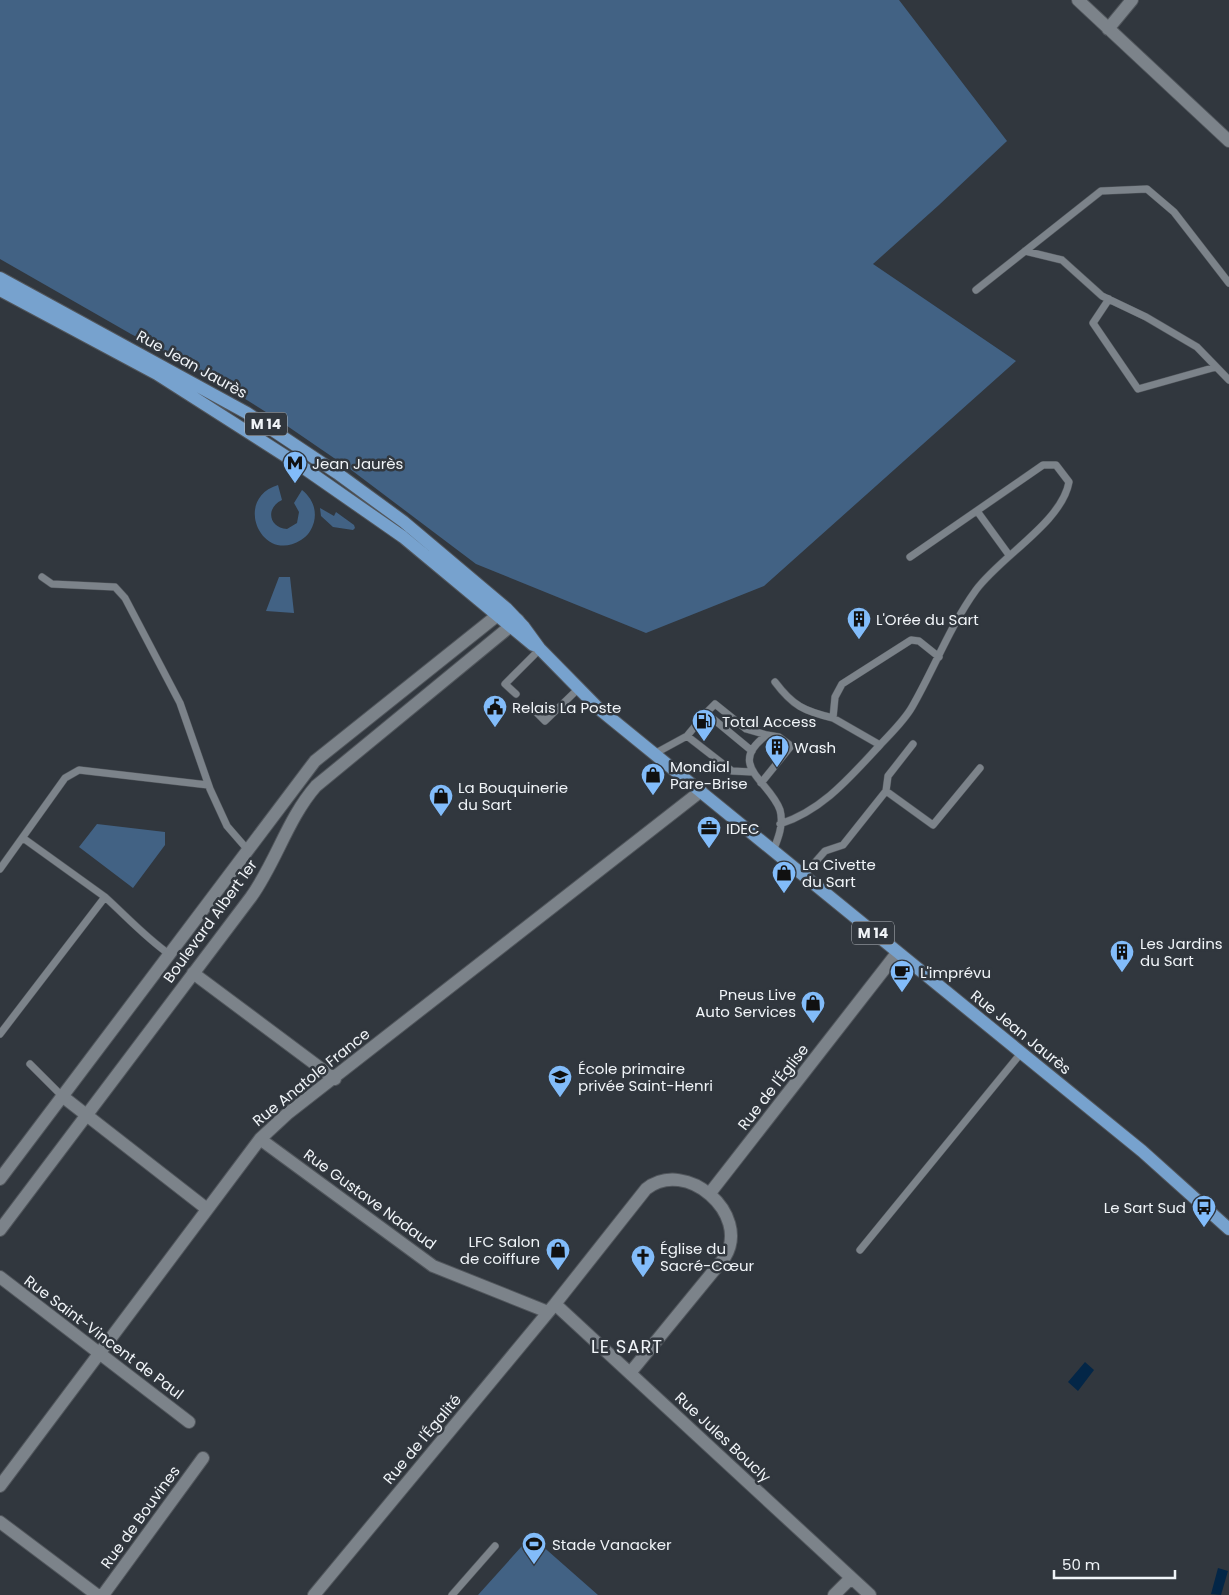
<svg xmlns="http://www.w3.org/2000/svg" width="1229" height="1595" font-family="Poppins,sans-serif">
  <style>
    .green { fill: #426284 }
    .water { fill: #032647 }
    .lines { fill: none; stroke-linecap: round; stroke-linejoin: round }
    .service-casing { stroke: #51565c; stroke-width: 8 }
    .minor-casing { stroke: #51565c; stroke-width: 14 }
    .primary-casing { stroke: #51565c; stroke-width: 14 }
    .service { stroke: #7c838a; stroke-width: 7 }
    .minor { stroke: #7c838a; stroke-width: 12 }
    .primary { stroke: #77a2ce; stroke-width: 12 }
    .labels { text-anchor: middle; dominant-baseline: central; stroke-width: 5; stroke-linejoin: round; paint-order: stroke }
    .shield { fill: #31373e; stroke: #b7bbc0; stroke-width: 1 }
    .shield-label { font-size: 14px; font-weight: bold; fill: #f0f4f8 }
    .street-label { font-size: 15px; fill: #f0f4f8; stroke: #31373e }
    .poi-label { font-size: 15px; fill: #f0f4f8; stroke: #31373e; text-anchor: start }
    .quarter-label { font-size: 18px; letter-spacing: 1px; fill: #f0f4f8; stroke: #31373e }
  </style>
  <rect width="100%" height="100%" fill="#31373e"/>
  <!-- green -->
  <path class="green" d="M0,0h899l108,141 -68,64 -66,59 143,97 -252,225 -118,47 -170,-69 -126,-95 -73,-50 -73,-46 -73,-39 -131,-75z
    M278,485l4,15c-17,8 -13,28 5,29l10,-6 2,-11 -5,-9 8,-13c10,8 15,19 12,32 -2,7 -6,14 -13,18 -39,25 -69,-41 -23,-55z
    M320,508l14,8 2,-4 18,13 1,3 -2,2 -20,-3 -12,-11z
    M279,577h11l4,36 -28,-2z
    M97,824l68,8v13l-32,43 -54,-41z
    M531,1536l67,59h-120z"/>
  <!-- water -->
  <path class="water" d="M1085,1362l9,8 -16,21 -10,-9z
    M1218,1568l10,3 -7,24 -10,-1z"/>
  <g class="lines">
    <defs>
      <path id="service" d="M1025,251l37,9 40,36 44,21 51,30 32,33
        M976,290l125,-99 46,-2 27,23 55,71
        M1109,299l-16,24 45,66 78,-22
        M977,511l32,44
        M42,577l10,7 63,3 10,11 55,105 30,86 17,37 20,23
        M775,682c18,24 29,29 58,36
        M516,694l-11,-10 35,-35
        M534,710l11,11 33,-32
        M706,713l9,-9 31,25 21,6
        M687,736l19,-23 46,38
        M880,745l-47,-27 2,-21 7,-13 69,-44 8,1 20,16
        M654,754l33,-18 45,35 20,1
        M761,783l30,-37 -12,-9 -12,-2c-42,30 3,46 13,75 4,14 -2,29 -7,41
        M886,791l47,34 47,-57
        M780,824c43,-14 70,-47 100,-79 11,-12 24,-24 32,-38 22,-38 38,-81 64,-117 25,-34 86,-68 93,-108l-13,-17h-13l-133,92
        M23,838l82,59
        M0,869l65,-91 14,-8 129,15
        M803,876l22,-25 18,-6 43,-54 2,-15 25,-32
        M0,1034l105,-137c21,19 40,40 64,57
        M30,1064l32,32
        M860,1250l161,-197
        M452,1595l43,-49"/>
      <path id="minor" d="M1078,0l151,141
        M1108,29l24,-29
        M193,973l142,106
        M62,1096l145,113
        M260,1139l173,127 115,46
        M0,1179l315,-418 189,-151
        M710,1193l187,-240
        M0,1230l251,-333c25,-35 37,-79 65,-111l202,-166
        M0,1277l189,145
        M555,1304l315,291
        M0,1486l260,-347 27,-25 414,-323
        M0,1522l97,73
        M103,1595l100,-137
        M314,1595l241,-291 91,-115c40,-32 105,25 79,68l-95,116
        M834,1595l17,-17"/>
      <path id="primary" d="M0,278l247,135 90,60 67,49 102,86 18,19 16,22 58,59 544,443 87,78
        M0,290l157,84 144,92 102,71 130,108"/>
    </defs>
    <!-- service casing -->
    <use href="#service" class="service-casing"/>
    <!-- minor casing -->
    <use href="#minor" class="minor-casing"/>
    <!-- primary casing -->
    <use href="#primary" class="primary-casing"/>
    <!-- service -->
    <use href="#service" class="service"/>
    <!-- minor -->
    <use href="#minor" class="minor"/>
    <!-- primary -->
    <use href="#primary" class="primary"/>
  </g>
  <!-- icons -->
  <defs>
    <symbol id="metro-pin" viewBox="-11 -11 22 30"><path d="M0 17L-7.5 6A9.5 9.5 0 1 1 7.5 6Z" fill="#82bcfa" stroke="#31373e"/><path d="M-5.5 5V-5H-3L0 0L3-5H5.5V5H3V-.5L0 4L-3-.5V5Z" fill="#111"/></symbol>
    <symbol id="building-pin" viewBox="-11 -11 22 30"><path d="M0 17L-7.5 6A9.5 9.5 0 1 1 7.5 6Z" fill="#82bcfa" stroke="#31373e"/><path d="M-4-6H4V6H1V3H-1V6H-4ZM-2.5-4.3h1.7v1.8h-1.7ZM.8-4.3h1.7v1.8H.8ZM-2.5-1h1.7V.8h-1.7ZM.8-1h1.7V.8H.8Z" fill="#111"/></symbol>
    <symbol id="civic-pin" viewBox="-11 -11 22 30"><path d="M0 17L-7.5 6A9.5 9.5 0 1 1 7.5 6Z" fill="#82bcfa" stroke="#31373e"/><path d="M-.6-6.5H3V-4.5H.6V-3L4-1V1h2V6H-6V1h2V-1L-.6-3ZM-1.2 2.5V6h2.4V2.5Z" fill="#111"/></symbol>
    <symbol id="fuel-pin" viewBox="-11 -11 22 30"><path d="M0 17L-7.5 6A9.5 9.5 0 1 1 7.5 6Z" fill="#82bcfa" stroke="#31373e"/><path d="M-5.5-6h7V0h2V4h1.3V-2.5L3-4.5l.8-.8L6-3V5H2.5V1h-1V6h-7ZM-4.2-4.7v3.2H.2V-4.7Z" fill="#111"/></symbol>
    <symbol id="shop-pin" viewBox="-11 -11 22 30"><path d="M0 17L-7.5 6A9.5 9.5 0 1 1 7.5 6Z" fill="#82bcfa" stroke="#31373e"/><path d="M-5-2.5h2.3a2.7 3.5 0 0 1 5.4 0H5L5.5 6h-11ZM-1.5-2.5h3a1.5 2.3 0 0 0-3 0Z" fill="#111"/></symbol>
    <symbol id="office-pin" viewBox="-11 -11 22 30"><path d="M0 17L-7.5 6A9.5 9.5 0 1 1 7.5 6Z" fill="#82bcfa" stroke="#31373e"/><path d="M-6-3h4V-5.5h4V-3h4V5H-6ZM-1-4.5V-3h2v-1.5ZM-6 0V1H6V0Z" fill="#111"/></symbol>
    <symbol id="cafe-pin" viewBox="-11 -11 22 30"><path d="M0 17L-7.5 6A9.5 9.5 0 1 1 7.5 6Z" fill="#82bcfa" stroke="#31373e"/><path d="M-5.5-4.5H6V0H3Q3 3.5 0 3.5H-2.5Q-5.5 3.5-5.5 0ZM3-3.2v2h1.7v-2ZM-6 4.5H4V6H-6Z" fill="#111"/></symbol>
    <symbol id="school-pin" viewBox="-11 -11 22 30"><path d="M0 17L-7.5 6A9.5 9.5 0 1 1 7.5 6Z" fill="#82bcfa" stroke="#31373e"/><path d="M0-5L7-2L0 1L-7-2ZM-4 1L0 2.5L4 1V4Q0 6-4 4Z" fill="#111"/></symbol>
    <symbol id="bus-pin" viewBox="-11 -11 22 30"><path d="M0 17L-7.5 6A9.5 9.5 0 1 1 7.5 6Z" fill="#82bcfa" stroke="#31373e"/><path d="M-5-6H5V4H4V6H2V4H-2V6H-4V4H-5ZM-3.5-4V0h7V-4ZM-3.5 1.2v1.5H-2V1.2ZM2 1.2v1.5H3.5V1.2Z" fill="#111"/></symbol>
    <symbol id="church-pin" viewBox="-11 -11 22 30"><path d="M0 17L-7.5 6A9.5 9.5 0 1 1 7.5 6Z" fill="#82bcfa" stroke="#31373e"/><path d="M-1.2-6h2.4v3.5h3.3v2.4h-3.3V6h-2.4V-.1h-3.3v-2.4h3.3Z" fill="#111"/></symbol>
    <symbol id="stadium-pin" viewBox="-11 -11 22 30"><path d="M0 17L-7.5 6A9.5 9.5 0 1 1 7.5 6Z" fill="#82bcfa" stroke="#31373e"/><path d="M0-5a6.5 5 0 1 0 0 10a6.5 5 0 1 0 0-10ZM-3.5-1.8h7v3.6h-7Z" fill="#111"/></symbol>
  </defs>
  <g fill-rule="evenodd">
    <use href="#metro-pin" x="281" y="449" width="28" height="38"/>
    <use href="#building-pin" x="845" y="605" width="28" height="38"/>
    <use href="#civic-pin" x="481" y="693" width="28" height="38"/>
    <use href="#fuel-pin" x="690" y="707" width="28" height="38"/>
    <use href="#building-pin" x="763" y="733" width="28" height="38"/>
    <use href="#shop-pin" x="639" y="761" width="28" height="38"/>
    <use href="#shop-pin" x="427" y="782" width="28" height="38"/>
    <use href="#office-pin" x="695" y="814" width="28" height="38"/>
    <use href="#shop-pin" x="770" y="859" width="28" height="38"/>
    <use href="#building-pin" x="1108" y="938" width="28" height="38"/>
    <use href="#cafe-pin" x="888" y="958" width="28" height="38"/>
    <use href="#shop-pin" x="799" y="989" width="28" height="38"/>
    <use href="#school-pin" x="546" y="1063" width="28" height="38"/>
    <use href="#bus-pin" x="1190" y="1193" width="28" height="38"/>
    <use href="#shop-pin" x="544" y="1236" width="28" height="38"/>
    <use href="#church-pin" x="629" y="1243" width="28" height="38"/>
    <use href="#stadium-pin" x="520" y="1530" width="28" height="38"/>
  </g>
  <g class="labels">
    <!-- shield labels -->
    <g class="shield">
      <rect x="245" y="412.5" width="42" height="23" rx="4"/>
      <rect x="852" y="921.5" width="42" height="23" rx="4"/>
    </g>
    <g class="shield-label">
      <text x="266" y="424">M 14</text>
      <text x="873" y="933">M 14</text>
    </g>
    <!-- street labels -->
    <g class="street-label">
      <text transform="translate(192 364) rotate(29)">Rue Jean Jaurès</text>
      <text transform="translate(210 921) rotate(-54)">Boulevard Albert 1er</text>
      <text transform="translate(1021 1032) rotate(39)">Rue Jean Jaurès</text>
      <text transform="translate(311 1077) rotate(-39)">Rue Anatole France</text>
      <text transform="translate(773 1087) rotate(-52)">Rue de l'Église</text>
      <text transform="translate(370 1199) rotate(36)">Rue Gustave Nadaud</text>
      <text transform="translate(104 1337) rotate(37)">Rue Saint-Vincent de Paul</text>
      <text transform="translate(723 1437) rotate(43)">Rue Jules Boucly</text>
      <text transform="translate(422 1439) rotate(-50)">Rue de l'Égalité</text>
      <text transform="translate(140 1517) rotate(-54)">Rue de Bouvines</text>
    </g>
    <!-- poi labels -->
    <g class="poi-label">
      <text x="312" y="463">Jean Jaurès</text>
      <text x="876" y="619">L'Orée du Sart</text>
      <text x="512" y="707">Relais La Poste</text>
      <text x="722" y="721">Total Access</text>
      <text x="794" y="747">Wash</text>
      <text x="670" y="766">Mondial<tspan x="670" dy="17">Pare-Brise</tspan></text>
      <text x="458" y="787">La Bouquinerie<tspan x="458" dy="17">du Sart</tspan></text>
      <text x="726" y="828">IDEC</text>
      <text x="802" y="864">La Civette<tspan x="802" dy="17">du Sart</tspan></text>
      <text x="1140" y="943">Les Jardins<tspan x="1140" dy="17">du Sart</tspan></text>
      <text x="920" y="972">L'imprévu</text>
      <text x="796" y="994" text-anchor="end">Pneus Live<tspan x="796" dy="17">Auto Services</tspan></text>
      <text x="578" y="1068">École primaire<tspan x="578" dy="17">privée Saint-Henri</tspan></text>
      <text x="1186" y="1207" text-anchor="end">Le Sart Sud</text>
      <text x="540" y="1241" text-anchor="end">LFC Salon<tspan x="540" dy="17">de coiffure</tspan></text>
      <text x="660" y="1248">Église du<tspan x="660" dy="17">Sacré-Cœur</tspan></text>
      <text x="552" y="1544">Stade Vanacker</text>
    </g>
    <!-- quarter labels -->
    <g class="quarter-label">
      <text x="627" y="1346">LE SART</text>
    </g>
  </g>
  <!-- scale -->
  <path d="M1054 1570v8h121v-8" fill="none" stroke="#f0f4f8" stroke-width="2.5"/>
  <text x="1062" y="1570" font-size="15" fill="#f0f4f8" stroke="#31373e" stroke-width="4" paint-order="stroke">50 m</text>
</svg>
